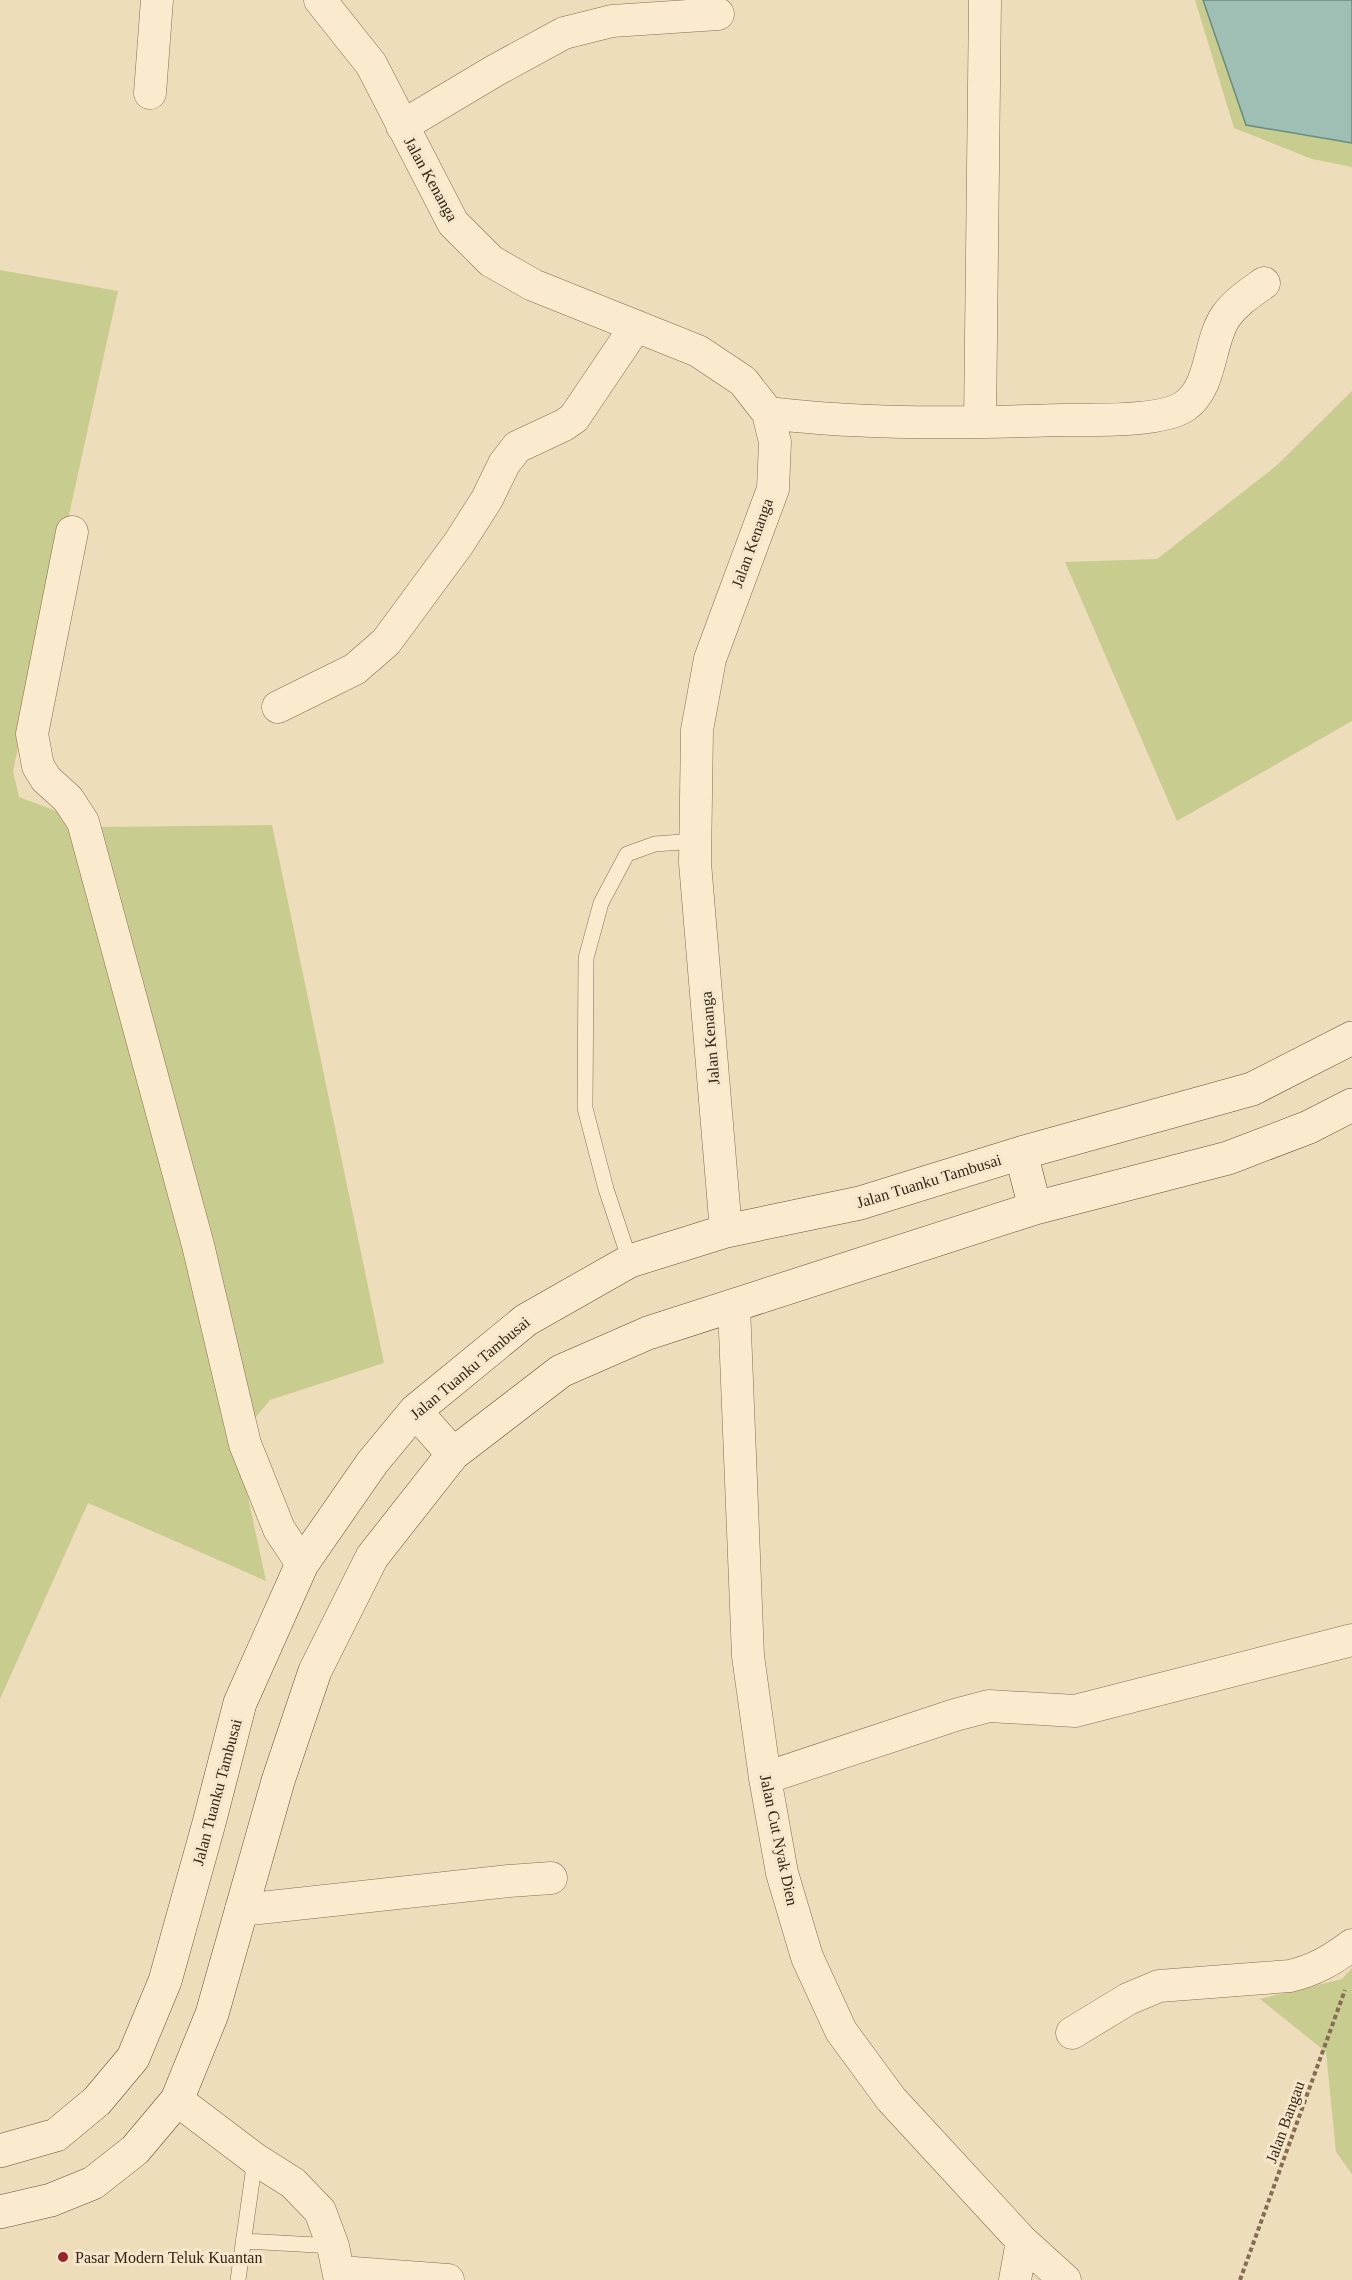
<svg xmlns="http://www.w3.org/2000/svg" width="1352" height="2280" font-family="'Times New Roman',serif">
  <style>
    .green { fill: #c8cc8f }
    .water { fill: #9fbfb4; stroke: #678c81; stroke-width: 1.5 }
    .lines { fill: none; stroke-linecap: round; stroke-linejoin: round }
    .lane-casing { stroke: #866c55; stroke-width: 16 }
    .street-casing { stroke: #866c55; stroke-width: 33 }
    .secondary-casing { stroke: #674e38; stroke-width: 34 }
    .path { stroke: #866c55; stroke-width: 4; stroke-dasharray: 4.5 3; stroke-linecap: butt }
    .lane { stroke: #faeace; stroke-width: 15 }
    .street { stroke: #faeace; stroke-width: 32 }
    .secondary { stroke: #faeace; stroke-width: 33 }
    .poi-dot { fill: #962329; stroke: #f6e7ca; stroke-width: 2 }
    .labels { text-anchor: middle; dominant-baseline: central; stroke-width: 6; stroke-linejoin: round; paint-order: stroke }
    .street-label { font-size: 16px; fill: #34261a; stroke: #f6e7ca }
    .poi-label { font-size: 16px; fill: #34261a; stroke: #f6e7ca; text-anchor: start }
  </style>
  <rect width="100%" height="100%" fill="#edb"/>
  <!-- green -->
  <path class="green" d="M1195,0h8l43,125 106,18v24l-40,-8 -78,-31z
    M0,270l118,21 -105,480 6,26 80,30 173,-2 112,538 -114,37 -34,41 30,140 -178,-78 -88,196z
    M1352,391v330l-175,100 -112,-259 92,-3 119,-93z
    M1352,1968v206l-16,-22 -10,-100 -66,-53 82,-20z"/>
  <!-- water -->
  <path class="water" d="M1203,0h149v143l-106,-18z"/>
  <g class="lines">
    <defs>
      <path id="lane" d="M630,1261l-24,-72 -21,-81 1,-150 15,-55 26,-49 28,-10 40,-3
        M243,2241l90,5
        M238,2280l17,-121"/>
      <path id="street" d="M320,0l51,64 82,159 38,38 42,24 165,66 45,30 25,32 7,29 -2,47 -63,170 -13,71 -2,133 31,368
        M150,93l7,-93
        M402,126l94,-56 68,-37 48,-12 106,-7
        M768,413c27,3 54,6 82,7 71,4 143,2 214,0 29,0 99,2 121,-14 28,-20 23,-64 41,-90 10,-14 24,-23 38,-33
        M980,422l5,-422
        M72,532l-40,202 6,32 8,13 22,20 15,23 115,423 47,199 34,85 23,35
        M278,707l77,-38 31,-27 73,-99 28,-44 17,-35 13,-17 47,-22 10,-7 62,-92
        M734,1306l14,350 17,122 17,95 25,84 34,74 50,68 131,142 43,39
        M765,1778l190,-63 34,-9 86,5 277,-71
        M241,1910l268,-29 42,-3
        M1072,2033l56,-34 31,-13 131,-10c25,-6 42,-16 62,-31
        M177,2100l78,59 38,24 27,28 13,35 7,34
        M340,2272l108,8
        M1015,2280l7,-39"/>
      <path id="secondary" d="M1021,1153l14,55
        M415,1411l38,43
        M0,2151l56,-16 41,-34 36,-43 32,-77 44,-158 31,-120 62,-139 70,-101 43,-52 111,-91 104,-59 96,-30 134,-28 161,-50 231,-64 100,-51
        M0,2212l51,-12 42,-17 42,-33 42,-50 35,-86 66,-233 37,-110 57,-114 81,-103 108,-83 87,-38 387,-125 193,-50 81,-31 43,-22"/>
    </defs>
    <!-- lane casing -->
    <use href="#lane" class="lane-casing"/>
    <!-- street casing -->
    <use href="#street" class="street-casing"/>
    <!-- secondary casing -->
    <use href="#secondary" class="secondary-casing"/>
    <!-- path -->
    <path class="path" d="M1240,2280l105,-290"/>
    <!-- lane -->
    <use href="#lane" class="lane"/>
    <!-- street -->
    <use href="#street" class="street"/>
    <!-- secondary -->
    <use href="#secondary" class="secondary"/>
  </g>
  <!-- markers -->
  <circle class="poi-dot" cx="63" cy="2257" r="6"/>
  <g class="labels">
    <!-- street labels -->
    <g class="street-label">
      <text transform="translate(431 179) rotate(61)">Jalan Kenanga</text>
      <text transform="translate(752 543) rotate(-70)">Jalan Kenanga</text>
      <text transform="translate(710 1038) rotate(-95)">Jalan Kenanga</text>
      <text transform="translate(929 1181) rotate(-17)">Jalan Tuanku Tambusai</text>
      <text transform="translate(470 1368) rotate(-40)">Jalan Tuanku Tambusai</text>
      <text transform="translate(217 1792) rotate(-75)">Jalan Tuanku Tambusai</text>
      <text transform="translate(779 1840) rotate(78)">Jalan Cut Nyak Dien</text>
      <text transform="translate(1285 2122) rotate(-70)">Jalan Bangau</text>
    </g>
    <!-- poi labels -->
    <g class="poi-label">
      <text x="75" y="2257">Pasar Modern Teluk Kuantan</text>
    </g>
  </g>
</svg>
